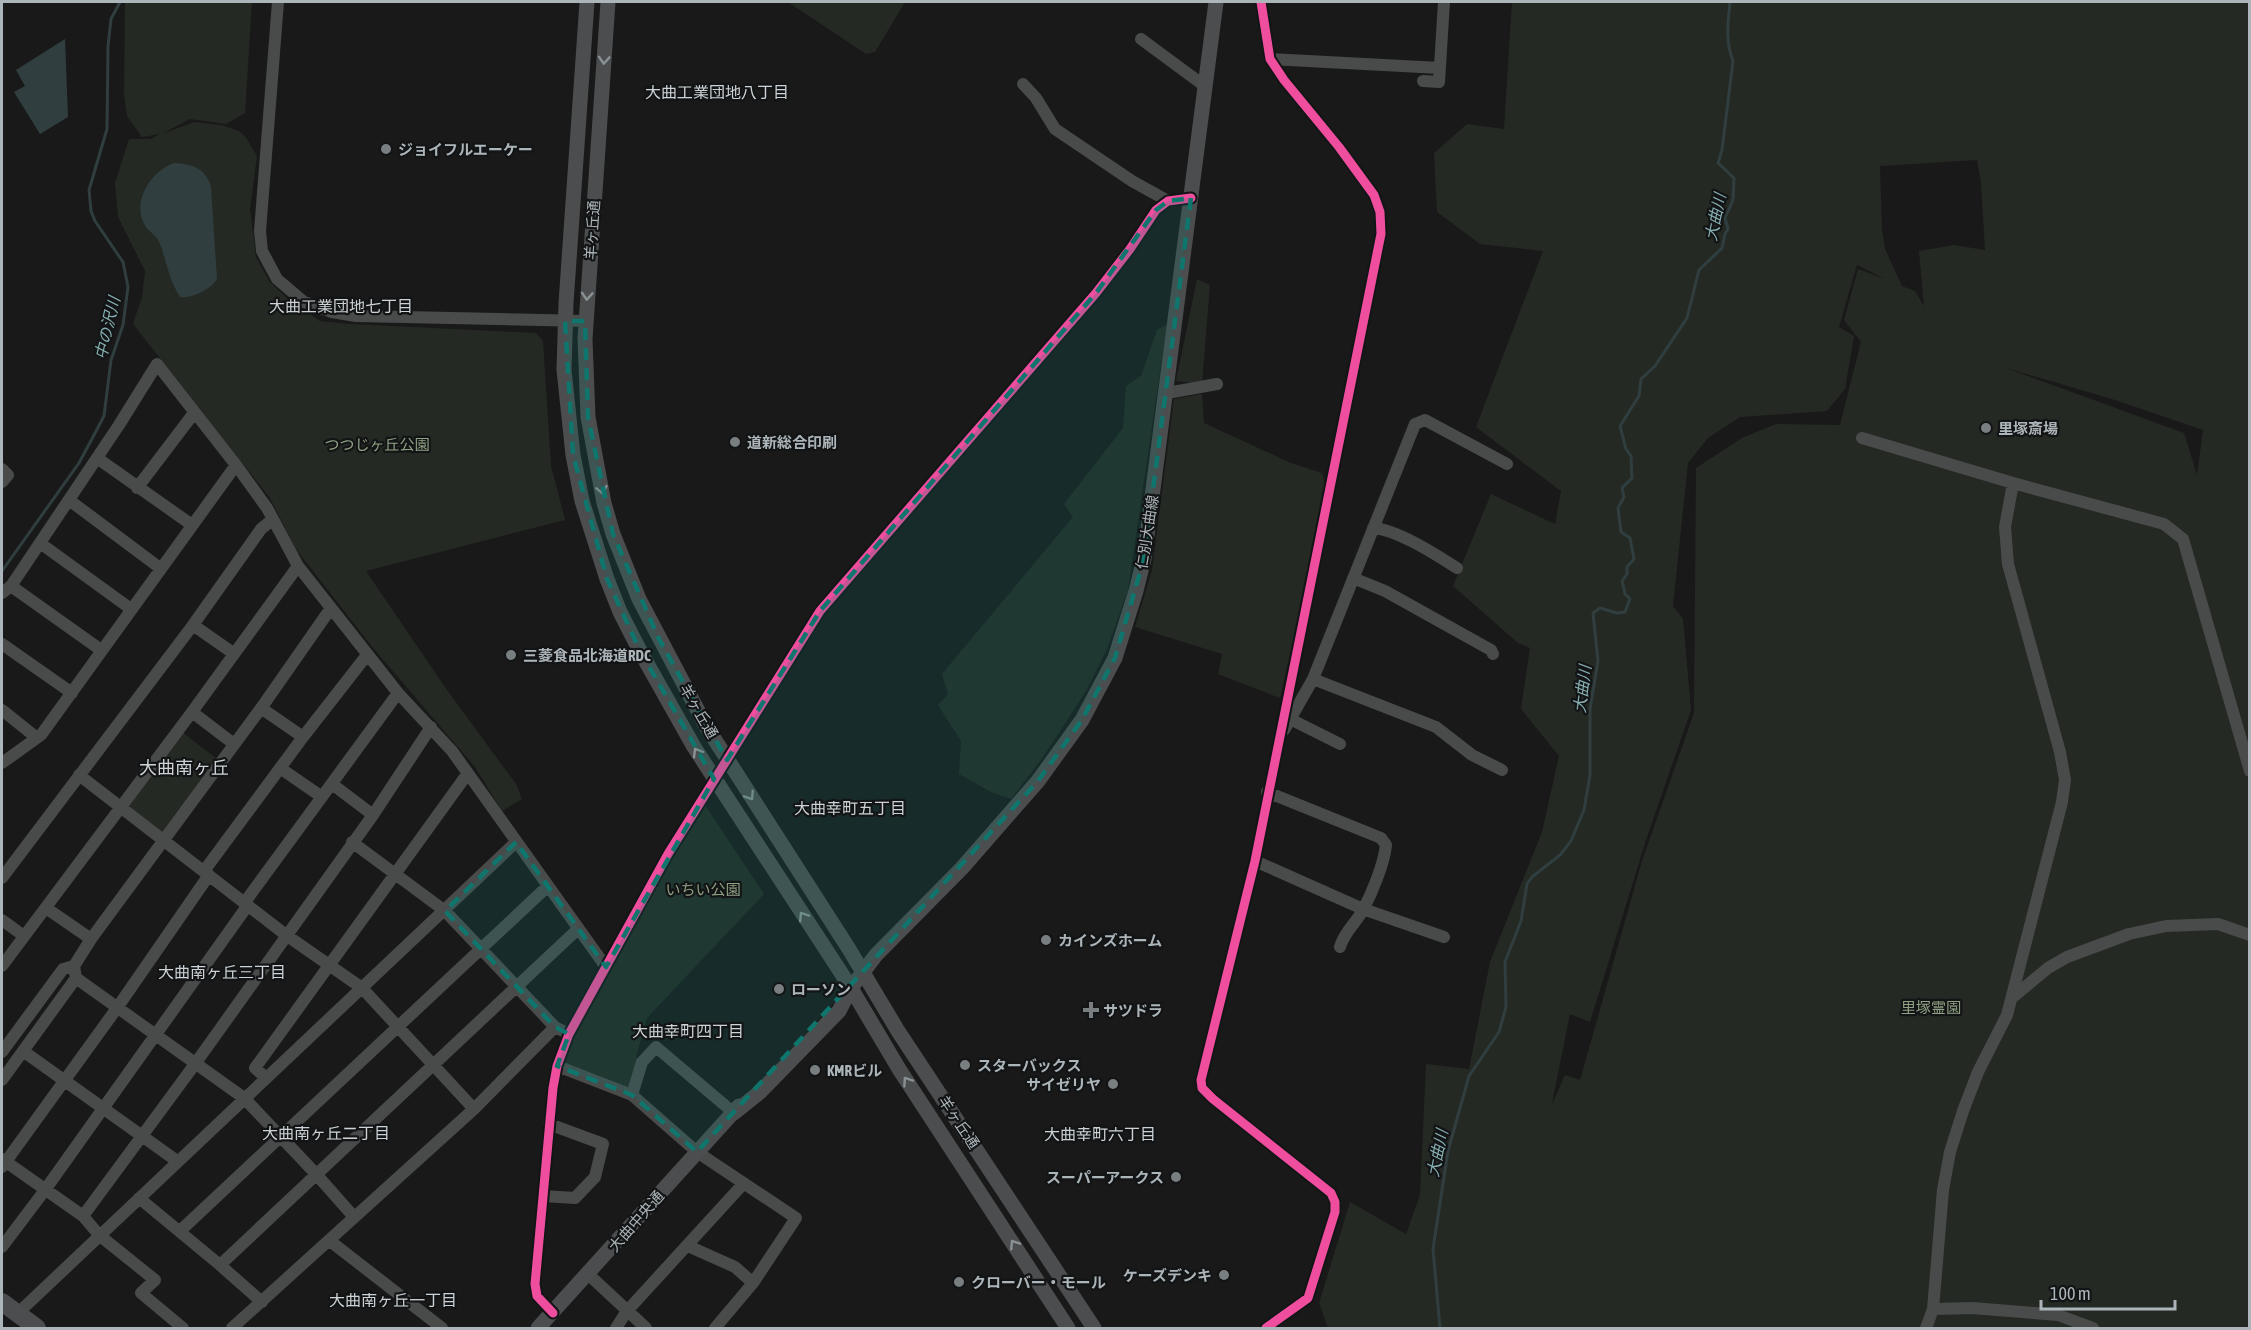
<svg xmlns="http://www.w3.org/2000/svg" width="2251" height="1330" font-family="'Asap Condensed','Noto Sans JP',sans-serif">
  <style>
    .green { fill: #252923; fill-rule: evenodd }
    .water { fill: #303e3f }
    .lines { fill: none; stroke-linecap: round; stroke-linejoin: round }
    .stream { stroke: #303e3f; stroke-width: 3 }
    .minor { stroke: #494b4b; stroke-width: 12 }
    .major { stroke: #4b4d4e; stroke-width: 15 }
    .highway { stroke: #4b4d4f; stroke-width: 18 }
    .cycleway-casing { stroke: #131415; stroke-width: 13 }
    .cycleway { stroke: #ef4d9e; stroke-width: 9 }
    .oneway { stroke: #8a9194 }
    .marked { fill: #0f766e; fill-opacity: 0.2; stroke: #0f766e; stroke-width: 4.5; stroke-dasharray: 12 8; stroke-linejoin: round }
    .poi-dot { fill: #797e81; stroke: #131415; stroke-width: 2 }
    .labels { text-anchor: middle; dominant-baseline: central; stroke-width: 4.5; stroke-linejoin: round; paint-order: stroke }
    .poi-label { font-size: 15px; font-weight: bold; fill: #acb5b9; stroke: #131415; text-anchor: start }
    .street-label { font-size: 15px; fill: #acb5b9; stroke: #131415 }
    .park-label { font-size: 15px; fill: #8fa284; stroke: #131415 }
    .neighbourhood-label { font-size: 16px; fill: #ccd2d5; stroke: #131415 }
    .water-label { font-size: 16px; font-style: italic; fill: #86aeb1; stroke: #131415 }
    .quarter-label { font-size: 18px; fill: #ccd2d5; stroke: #131415 }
  </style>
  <rect width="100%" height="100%" fill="#191919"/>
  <!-- green -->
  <path class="green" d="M125,2h127l-7,111 -19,11 -36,-5 -28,15 32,-12 27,3 18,6 6,5 12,20 -7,53 6,48 13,24 21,20 30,20 30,3 186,9 7,8 8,125 14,54 -199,51 81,119 69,94 6,15 -20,12 -27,-44 -102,-119 -78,-100 -25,-50 -137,-174 9,-27 3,-26 -27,-54 -3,-34 14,-44h22l9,-5 -18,3 -15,-21 -3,-22z
    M788,2h117l-30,50 -9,2z
    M1512,2h737v1326h-921l-9,-25 31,-101 56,32 14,-39 6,-131 43,5 21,-107 52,-130 17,-76 -38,-47 9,-61 -12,-5 -65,-57 38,-92 64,30 6,-33 -85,-64 67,-176 -63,-7 -43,-32 -3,-59 33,-29 37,5zM1977,160l4,22 4,68 -31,-5 -35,6 5,55 -9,-15 -13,-5 -17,-37 -3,-19 -2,-64zM1857,265l28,14 -27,-10 -14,51 17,22 -21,83 -64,-1 -34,14 -46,30 -2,245 -52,148 -62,219 -15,-5 -13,29 18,-90 20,8 56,-182 45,-130 -8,-91 -10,-13 15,-143 20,-25 32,-21 87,-6 18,-22 9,-53 -15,-9zM2003,367l112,33 88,30 -6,45 -13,-42z
    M1197,279l13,6 -8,99 -26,-3z
    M1167,324l-39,266 -21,59 -21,42 -43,66 -32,42 -20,-7 -32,-18 2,-33 -23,-36 10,-11 -6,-20 131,-157 -9,-13 59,-76 3,-42 15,-10 16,-46z
    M1202,394l2,29 87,40 31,10 3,11 -15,87 -30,127 -62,-24 4,-20 -87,-27 17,-57 22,-171z
    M178,729l43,33 -58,78 -42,-32z
    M701,799l63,95 -117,124 -11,39 6,5 -10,33 -75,-29z"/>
  <!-- water -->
  <path class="water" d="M65,39l3,78 -28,17 -26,-42 11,-6 -9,-16z
    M174,163c18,1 32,5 37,24l6,92c-6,10 -25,20 -37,18 -11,-17 -13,-34 -20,-53 -3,-9 -9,-10 -14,-17 -16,-24 5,-56 28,-64z"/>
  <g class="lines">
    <!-- stream -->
    <path class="stream" d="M2,571l77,-108 14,-26 11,-21 7,-56 12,-35 5,-38 -5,-25 -28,-41 -4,-10 -2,-21 18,-61 1,-83 3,-27 9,-17
      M1440,1328l-7,-79 15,-98 21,-75 30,-44 7,-25 -1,-45 16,-41 6,-37 5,-7 28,-22 11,-14 13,-31 6,-35v-66l8,-48 -5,-48 7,-5 17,5 8,-1 5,-13 -5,-5 -3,-13 5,-7v-7l7,-8 -4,-21 -9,-6 -3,-24 6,-11 -2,-9 10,-10 -1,-22 -5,-7 -6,-23 19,-30 2,-17 14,-13 32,-48 12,-48 23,-22 3,-14 3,-5 -3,-11 8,-18 1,-22 -16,-15 4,-13 11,-89c-8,-20 -5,-39 -3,-59"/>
    <!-- minor -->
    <path class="minor" d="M278,2l-18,229 2,20 15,28 27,23 28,10 24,4 229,5
      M1261,2l9,57 14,21 55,67 35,48 6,17 1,22 -126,627 -54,219 1,8 11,11 118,94 4,9v10l-27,86 -42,30
      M1141,39l65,48
      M1270,59l170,9
      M1423,81l16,1 5,-80
      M1023,84l13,14 19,31 77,52 36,20
      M1167,393l50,-9
      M1862,438l151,45 151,41 19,15 67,232
      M97,458l95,67
      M2,469l6,6 -6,7
      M137,488l57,-75
      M69,500l91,68
      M1373,528c25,2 62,26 84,40
      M40,543l91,66
      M1353,578l32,13 97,54 9,5 2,4
      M11,586l90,64
      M2,593l9,-7 108,-161 38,-61 79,101 31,43 31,58 100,127 54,58 154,216
      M193,625l40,28
      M2,644l70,49
      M1313,679l123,48 36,28 30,15
      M261,708l42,29
      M2,710l35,28
      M192,712l42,32
      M1290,719l50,25
      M1284,730l29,-51 102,-255 10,-4 82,44
      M2,763l39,-28 195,-270
      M280,768l42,29
      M79,775l207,160 76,53 112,121
      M332,784l41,31
      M1267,792l114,46 5,7c-2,19 -14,48 -23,65 -7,13 -19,22 -23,37
      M352,842l93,69 110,116 8,4
      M1255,861l108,48 81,28
      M204,871l99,-134 64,-82
      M2,878l191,-253 68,-96 11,-9
      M245,902l153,-209
      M46,908l45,31
      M2,920l22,16
      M2,966l190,-254 106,-146
      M76,978l168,120 72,76 38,43
      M2013,997l35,-29 19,-11 62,-23 37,-8 52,-2 32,11
      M23,1051l154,110
      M2,1052l61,-83 11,-3
      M557,1066l75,29 65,57 99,66 -43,65 -38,45
      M266,1078l-11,-10 213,-295
      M2,1080l74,-102 -2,-12 17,-27 173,-235 67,-96
      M632,1095l10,-33 14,-15 78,66
      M2,1159l81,57 16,19 56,45 -14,13 42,35
      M2,1167l115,-159 92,-133
      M543,1196l32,2 20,-21 8,-33 -54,-20
      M139,1198l81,67 42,37
      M83,1216l112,-152 178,-249 58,-88
      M180,1231l368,-345
      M330,1241l112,87
      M688,1246l47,21 18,16
      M2,1247l43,-57 203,-285
      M220,1265l358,-336
      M589,1275l57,53
      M1933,1309l39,-1 86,7 35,13
      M553,1313l-16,-17 -2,-12 18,-196 4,-22 12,-32 99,-180 152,-243 276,-318 34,-44 26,-39 12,-9 23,-3
      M17,1314l499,-472
      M232,1328l242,-219 81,-82
      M616,1328l11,-17 117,-128
      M1926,1328l7,-19 10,-119 7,-38 13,-41 15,-39 29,-57 55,-213 3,-22 -5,-28 -52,-188 -3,-37 8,-44"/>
    <!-- major -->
    <path class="major" d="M587,2l-21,301 -2,67 9,85 9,46 25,78 13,33 20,39 54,96 157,241 48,81 169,259
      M608,2l-23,337 3,78 16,86 9,31 26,65 67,127 143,223 49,82 196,297
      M734,1113l26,-21 79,-81 12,-23 25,-33 86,-87 76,-87 44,-61 33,-62 21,-67 8,-32 72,-557
      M538,1328l201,-222"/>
    <!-- highway -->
    <path class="highway" d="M2,1302l35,26"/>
    <defs>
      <path id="cycleway" d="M1261,2l9,57 14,21 55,67 35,48 6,17 1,22 -126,627 -54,219 1,8 11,11 118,94 4,9v10l-27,86 -42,30
        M553,1313l-16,-17 -2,-12 18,-196 4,-22 12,-32 99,-180 152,-243 276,-318 34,-44 26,-39 12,-9 23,-3"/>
    </defs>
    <!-- cycleway casing -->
    <use href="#cycleway" class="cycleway-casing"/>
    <!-- cycleway -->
    <use href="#cycleway" class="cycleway"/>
  </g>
  <!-- one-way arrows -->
  <defs><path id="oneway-chevron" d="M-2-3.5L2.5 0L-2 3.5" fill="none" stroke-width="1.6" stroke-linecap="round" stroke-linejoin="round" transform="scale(1.5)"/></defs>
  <g class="oneway">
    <use href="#oneway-chevron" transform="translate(604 60) rotate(94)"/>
    <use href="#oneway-chevron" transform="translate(587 296) rotate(94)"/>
    <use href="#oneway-chevron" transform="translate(602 490) rotate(78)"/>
    <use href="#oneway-chevron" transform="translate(697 752) rotate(-121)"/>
    <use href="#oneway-chevron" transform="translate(750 796) rotate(57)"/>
    <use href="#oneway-chevron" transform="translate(803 916) rotate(-123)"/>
    <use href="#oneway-chevron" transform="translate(907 1081) rotate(-124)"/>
    <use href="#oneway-chevron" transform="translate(1014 1244) rotate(-123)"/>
  </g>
  <!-- marked area -->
  <path class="marked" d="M1191,198l-47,361 -29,99 -33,62 -44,61 -341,371 -65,-57 -75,-29 12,-32 -14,-7 -110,-116 71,-69 90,125 108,-188 -74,-128 -33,-72 -34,-124 -8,-134h20l3,96 25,117 46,105 68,121 93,-149 276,-318 60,-83 12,-9z"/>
  <!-- markers -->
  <g class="poi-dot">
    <circle cx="386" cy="149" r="6"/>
    <circle cx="1986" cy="428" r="6"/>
    <circle cx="735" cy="442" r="6"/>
    <circle cx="511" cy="655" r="6"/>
    <circle cx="1046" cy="940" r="6"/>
    <circle cx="779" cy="989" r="6"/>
    <path d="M1088 1001h6v6h6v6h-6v6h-6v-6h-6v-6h6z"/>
    <circle cx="965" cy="1065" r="6"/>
    <circle cx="815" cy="1070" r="6"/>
    <circle cx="1113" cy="1084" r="6"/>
    <circle cx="1176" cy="1177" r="6"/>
    <circle cx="1224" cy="1275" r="6"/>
    <circle cx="959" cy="1282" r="6"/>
  </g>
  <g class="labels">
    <!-- poi labels -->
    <g class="poi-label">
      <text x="398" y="149">ジョイフルエーケー</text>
      <text x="1998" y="428">里塚斎場</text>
      <text x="747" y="442">道新総合印刷</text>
      <text x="523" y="655">三菱食品北海道RDC</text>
      <text x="1058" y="940">カインズホーム</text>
      <text x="791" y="989">ローソン</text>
      <text x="1103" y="1010">サツドラ</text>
      <text x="977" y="1065">スターバックス</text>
      <text x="827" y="1070">KMRビル</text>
      <text x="1101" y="1084" text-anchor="end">サイゼリヤ</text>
      <text x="1164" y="1177" text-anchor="end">スーパーアークス</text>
      <text x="1212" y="1275" text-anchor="end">ケーズデンキ</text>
      <text x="971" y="1282">クローバー・モール</text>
    </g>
    <!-- street labels -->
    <g class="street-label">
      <text transform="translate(592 230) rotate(-86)">羊ヶ丘通</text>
      <text transform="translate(1147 532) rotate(-81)">仁別大曲線</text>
      <text transform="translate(699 711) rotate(60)">羊ヶ丘通</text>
      <text transform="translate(959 1122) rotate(56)">羊ヶ丘通</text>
      <text transform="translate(636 1221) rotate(-49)">大曲中央通</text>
    </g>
    <!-- park labels -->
    <g class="park-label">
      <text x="377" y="444">つつじヶ丘公園</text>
      <text x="703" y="889">いちい公園</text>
      <text x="1931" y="1007">里塚霊園</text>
    </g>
    <!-- neighbourhood labels -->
    <g class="neighbourhood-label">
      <text x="717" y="92">大曲工業団地八丁目</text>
      <text x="341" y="306">大曲工業団地七丁目</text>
      <text x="850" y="808">大曲幸町五丁目</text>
      <text x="222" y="972">大曲南ヶ丘三丁目</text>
      <text x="688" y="1031">大曲幸町四丁目</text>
      <text x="326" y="1133">大曲南ヶ丘二丁目</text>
      <text x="1100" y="1134">大曲幸町六丁目</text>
      <text x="393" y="1300">大曲南ヶ丘一丁目</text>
    </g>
    <!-- water labels -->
    <g class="water-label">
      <text transform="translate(1715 217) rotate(-78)">大曲川</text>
      <text transform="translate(107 328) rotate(-77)">中の沢川</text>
      <text transform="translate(1582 689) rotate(-83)">大曲川</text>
      <text transform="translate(1437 1153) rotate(-78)">大曲川</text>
    </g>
    <!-- quarter labels -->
    <g class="quarter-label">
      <text x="184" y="767">大曲南ヶ丘</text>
    </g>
  </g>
  <!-- border -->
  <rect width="2251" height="1330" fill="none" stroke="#acb5b9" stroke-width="6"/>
  <!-- scale -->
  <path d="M2041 1300v9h134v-9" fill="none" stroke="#acb5b9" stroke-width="3"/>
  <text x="2050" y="1300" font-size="18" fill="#acb5b9" stroke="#131415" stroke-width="4.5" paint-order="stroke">100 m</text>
</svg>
